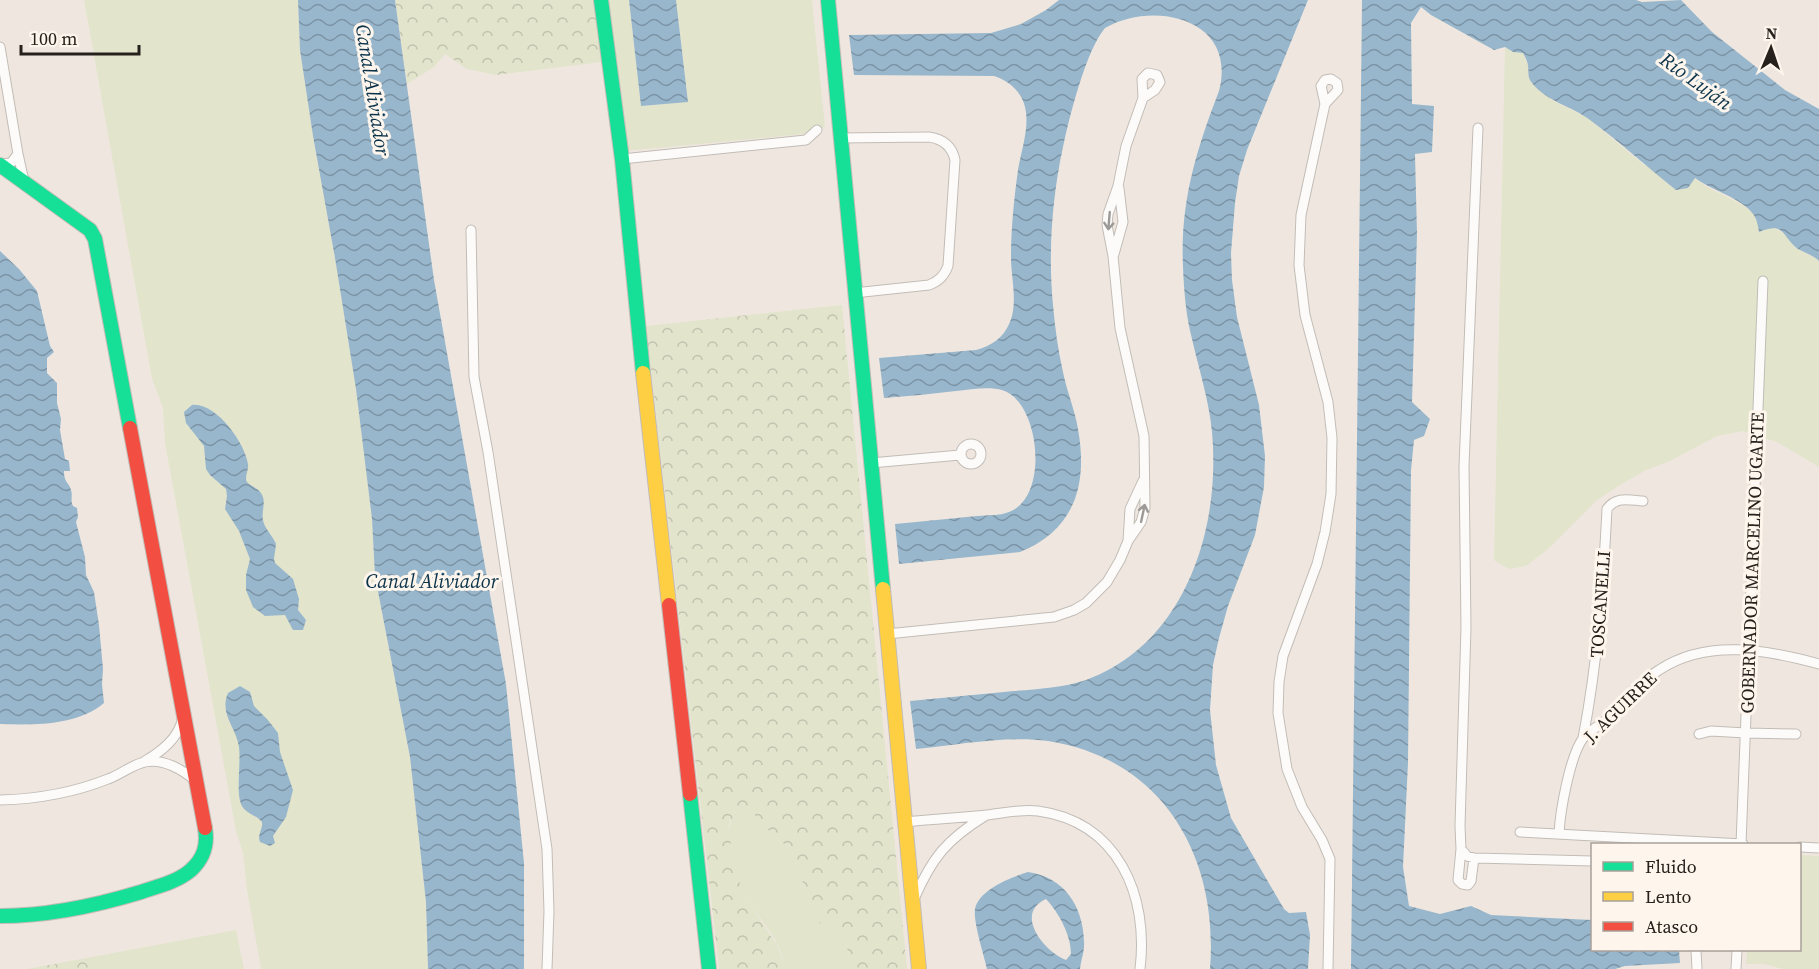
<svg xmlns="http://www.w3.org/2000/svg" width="1819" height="969" font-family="'Source Serif 4',serif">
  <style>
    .green { fill: #e2e4cc }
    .forest { fill: url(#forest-crowns) }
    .water { fill: url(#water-waves); fill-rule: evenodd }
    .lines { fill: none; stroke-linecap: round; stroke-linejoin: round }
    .street-casing { stroke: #c2bcb6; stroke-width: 11 }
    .fast-casing { stroke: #c2bcb6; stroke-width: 16 }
    .slow-casing { stroke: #c2bcb6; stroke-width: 16 }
    .jam-casing { stroke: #c2bcb6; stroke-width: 16 }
    .street { stroke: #fdfbfa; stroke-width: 9 }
    .fast { stroke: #16e098; stroke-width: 14 }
    .slow { stroke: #ffcf43; stroke-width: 14 }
    .jam { stroke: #f24e42; stroke-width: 14 }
    .oneway { stroke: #9c9996 }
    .labels { text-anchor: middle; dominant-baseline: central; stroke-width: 6; stroke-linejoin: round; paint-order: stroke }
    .street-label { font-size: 18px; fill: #26211c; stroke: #fef5ed }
    .water-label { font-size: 20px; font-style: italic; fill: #0b344b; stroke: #fef5ed }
  </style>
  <defs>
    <pattern id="forest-crowns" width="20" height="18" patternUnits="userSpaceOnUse" patternTransform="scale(1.5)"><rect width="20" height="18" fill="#e2e4cc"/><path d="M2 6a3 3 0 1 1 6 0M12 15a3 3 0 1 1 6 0" fill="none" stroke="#c2c3af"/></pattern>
    <pattern id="water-waves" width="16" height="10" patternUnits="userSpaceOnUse" patternTransform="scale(1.5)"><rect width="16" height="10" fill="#98b7cc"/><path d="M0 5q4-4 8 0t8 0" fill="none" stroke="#7c94a5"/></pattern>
  </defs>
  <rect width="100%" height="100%" fill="#efe7df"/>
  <!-- green -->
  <path class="green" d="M84,0h214l2,50 13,86 22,122 21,131 16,131 3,56 35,181 16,145 2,67h-167l-14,-79 -4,-37 -7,-22 -71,-388 -2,-35 -11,-29z
    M609,0h20l12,106 47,-5 -12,-101h136l13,127 -22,7 -178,17z
    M1505,47l8,5 10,1 5,13v9l3,7 21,18 36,18 56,47 50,13 13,9 36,18 11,9 4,10 7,5 3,-2c16,1 19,13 30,22 7,5 15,6 21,12v206l-42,-25 -34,-11 -26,5 -47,25 -24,9 -26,15 -23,15 -49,49 -22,17 -17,3 -15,-9z
    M745,804l22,25 26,23 8,27 13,24 5,20 22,5 8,27v14h-65c0,-28 -27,-51 -40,-74 -8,-14 -19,-58 -13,-73 2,-8 7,-13 14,-18z
    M1800,855l19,1v113h-36l-19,-5h-18l1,-14h53z
    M236,930l8,39h-150l13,-6 1,-9z"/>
  <!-- forest -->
  <path class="forest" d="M395,0h200l7,62 -106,13 -29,-6 -22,-15 -11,13 -27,17z
    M842,305l65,664h-58v-14l-8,-27 -22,-5 -5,-20 -13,-24 -8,-27 -26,-23 -22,-25 -9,8 -7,12 3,33 11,37 34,51 8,21 -1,3h-65l-73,-643z
    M108,954l-1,9 -13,6h-67z"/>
  <!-- water -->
  <path class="water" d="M298,0h97l39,280 72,404 18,179v106h-96l-2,-67 -16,-145 -35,-181 -3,-57 -16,-130 -21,-131 -22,-122 -13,-86z
    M629,0h47l12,102 -47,4z
    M1059,0h249l-61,150 -8,26 -4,27 -4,50 1,27 5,37 22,88 6,51 -1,31 -9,48 -27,71 -9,32 -6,27 -3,45 6,55 15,53 53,91 5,4 17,-1 4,23 -2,34h-98c9,-111 -46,-210 -162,-228 -41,-6 -91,4 -132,8l-6,-48c35,-3 70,-7 104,-10 24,-2 49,-3 72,-11 99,-36 135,-151 126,-248 -3,-32 -13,-62 -20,-93 -6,-23 -8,-47 -9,-72 -3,-65 13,-116 36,-176 19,-73 -66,-91 -114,-63 -19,22 -36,90 -42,119 -11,51 -15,106 -10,158 2,23 5,45 10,67 4,20 12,38 15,57 10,55 -3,101 -58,123l-121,12 -4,-40c28,-3 55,-5 82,-8 10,-1 22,0 32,-4 41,-15 31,-111 -7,-122 -14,-4 -32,0 -46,1 -24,3 -48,5 -72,7l-5,-40 97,-8c16,-4 28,-13 34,-28 8,-19 1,-45 1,-64 0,-30 3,-59 7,-88 3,-19 12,-43 7,-63 -4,-16 -16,-26 -31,-31l-140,-1 -5,-40 142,-2 30,-9 25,-14z
    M1362,0h274l6,2 39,-2 31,32 73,58 34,19v152c-6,-6 -14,-8 -21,-12 -17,-13 -13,-28 -39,-17 -1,-6 -2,-13 -6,-18 -12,-16 -42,-24 -58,-36l-7,10 -12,2c-29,-23 -56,-48 -86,-70 -18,-14 -43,-18 -58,-37 -5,-6 -3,-10 -4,-17 0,-4 -3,-9 -5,-13l-10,-1 -8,-5 -11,3 -63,-35 -10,-8 -10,16 1,81 22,2 -2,46 -17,2 2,80 -5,168 18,17 -6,17 -10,4 -3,30 -3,293 -5,104 6,39 31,8 31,-8 20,9 101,5v30h87l1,13 -55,3 -10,3h-264z
    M0,251l19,18 18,22 13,55 4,6 -7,6v15l10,10v20l4,16 -1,11 5,29 4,2 1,10h-6c0,12 5,11 7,19 2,6 -1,10 2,16l4,2 1,9 -2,5 9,35 1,18 8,17 5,33 4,44 -1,15 2,19c-27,23 -70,22 -104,21z
    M192,405c24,-3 53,38 56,59 1,6 -4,13 -1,18 3,4 11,6 14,11 6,9 0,18 2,27 1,8 10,16 13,24l-2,15 1,4 18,16 6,20 -1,11 8,10 -3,10h-10l-8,-15 -20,1 -12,-9 -7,-17v-15l4,-16 -11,-28 -14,-22 2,-13 -1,-7 -16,-14 -4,-6 -2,-23 -18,-23 -2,-11z
    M240,686l10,6 4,14 13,13 11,14 2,19 13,38 -7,27 -13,19 2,7 -5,3 -10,-4c-3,-8 3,-12 2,-20 -5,-7 -17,-8 -21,-18 -5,-12 0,-42 -2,-57 -3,-20 -20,-33 -11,-54z
    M1028,872c36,5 55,34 56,69 1,9 -3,19 -4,28h-93c-3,-14 -14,-47 -12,-60 4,-20 37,-32 53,-37zM1046,899c13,14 25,36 25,55l-5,6c-21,-8 -53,-46 -20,-61z"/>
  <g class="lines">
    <defs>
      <path id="street" d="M0,47l18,107
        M1148,73l9,2 3,7 -5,8 -12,8 -1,-19z
        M1331,79l6,4 1,7 -13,14 -4,-18 4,-6z
        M1325,104l-24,111 -2,50 6,50 23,87 4,36 -1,56 -6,38 -8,32 -34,92 -4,26 -1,31 9,56 15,38 20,33 8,19 -2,110
        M840,138l89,-1c14,2 23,9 26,23l-7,106c-4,10 -9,15 -19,19l-75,8
        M622,159l184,-19 11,-10
        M0,164l11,-1 7,-9 6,27
        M471,230l3,147 14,75 59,397 2,62 -2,58
        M1114,254l9,-32 -4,-34
        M961 454a10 10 0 1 1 20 0a10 10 0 1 1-20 0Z
        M871,463l89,-8
        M1128,541l2,-32 13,-28
        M887,634l167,-17 20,-7 12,-7 21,-21 13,-22 8,-19 13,-19 4,-14 -1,-72 -24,-108 -7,-72 -6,-31 1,-11 10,-28 8,-40 17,-48
        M1699,734l12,-3 35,2 50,1
        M1583,738c15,-78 20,-151 24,-229 9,-13 22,-9 36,-8
        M145,761c17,-10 34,-23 38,-44
        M0,800c38,-1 73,-7 108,-21 12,-4 25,-15 37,-17 18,-4 38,8 51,19
        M905,822c27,-3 55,-4 82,-7 17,-2 34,-6 51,-4 80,11 111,84 102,158
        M1520,832l223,12
        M1559,834c1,-22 11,-80 25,-97 7,-8 18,-12 25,-20 15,-17 31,-35 50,-47 48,-32 109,-20 160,-6
        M1741,844l22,-563
        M1800,847l19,1
        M1461,849l6,7 7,2 118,3
        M1474,858l-3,23 -3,4 -6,-1 -4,-4 3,-31 -1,-23 6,-199 -2,-161 14,-338
        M914,899c18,-41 32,-59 71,-83
        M1696,950l1,19
        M1736,969l1,-19"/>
      <path id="fast" d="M601,0l21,159 21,214
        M828,0l55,589
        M0,165l90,65 5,9 35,189
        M690,794l19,175
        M0,916c49,0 95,-10 141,-24 18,-6 36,-10 50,-22 13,-12 17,-25 14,-42"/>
      <path id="slow" d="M643,373l26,232
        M883,589l36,380"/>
      <path id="jam" d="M130,428l75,400
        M669,605l21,189"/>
    </defs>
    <!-- street casing -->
    <use href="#street" class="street-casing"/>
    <!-- fast casing -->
    <use href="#fast" class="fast-casing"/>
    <!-- slow casing -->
    <use href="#slow" class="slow-casing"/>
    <!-- jam casing -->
    <use href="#jam" class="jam-casing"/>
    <!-- street -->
    <use href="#street" class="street"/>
    <!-- fast -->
    <use href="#fast" class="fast"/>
    <!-- slow -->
    <use href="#slow" class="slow"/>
    <!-- jam -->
    <use href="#jam" class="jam"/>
  </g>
  <!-- one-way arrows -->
  <defs><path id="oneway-shaft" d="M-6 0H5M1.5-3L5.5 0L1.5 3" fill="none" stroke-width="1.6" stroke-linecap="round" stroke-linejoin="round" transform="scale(1.5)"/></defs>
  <g class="oneway">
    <use href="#oneway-shaft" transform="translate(1109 221) rotate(95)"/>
    <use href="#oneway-shaft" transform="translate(1143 513) rotate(-78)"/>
  </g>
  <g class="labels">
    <!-- street labels -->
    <g class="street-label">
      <text transform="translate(1752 563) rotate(-88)">GOBERNADOR MARCELINO UGARTE</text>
      <text transform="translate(1600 604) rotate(-86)">TOSCANELLI</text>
      <text transform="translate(1620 707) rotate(-44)">J. AGUIRRE</text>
    </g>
    <!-- water labels -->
    <g class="water-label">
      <text transform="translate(1696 81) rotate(36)">Río Luján</text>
      <text transform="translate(373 90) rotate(81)">Canal Aliviador</text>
      <text x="432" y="581">Canal Aliviador</text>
    </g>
  </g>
  <!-- legend -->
  <rect x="1591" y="843" width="210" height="108" fill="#fef5ed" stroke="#a8a099" stroke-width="1.5"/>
  <rect x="1603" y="862" width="30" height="9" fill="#16e098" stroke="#a8a099" stroke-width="1.5"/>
  <text x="1645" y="873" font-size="18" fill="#26211c">Fluido</text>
  <rect x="1603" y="892" width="30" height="9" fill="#ffcf43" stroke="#a8a099" stroke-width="1.5"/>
  <text x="1645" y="903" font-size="18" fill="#26211c">Lento</text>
  <rect x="1603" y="922" width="30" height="9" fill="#f24e42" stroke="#a8a099" stroke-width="1.5"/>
  <text x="1645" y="933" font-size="18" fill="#26211c">Atasco</text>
  <!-- north arrow -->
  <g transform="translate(1771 48) rotate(2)" stroke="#fef5ed" stroke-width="4.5" paint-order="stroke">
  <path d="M0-4.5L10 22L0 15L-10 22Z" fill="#26211c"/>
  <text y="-9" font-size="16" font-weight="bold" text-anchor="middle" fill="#26211c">N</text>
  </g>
  <!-- scale -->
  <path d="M21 45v9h118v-9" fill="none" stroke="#26211c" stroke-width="3"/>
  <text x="30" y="45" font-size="18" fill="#26211c" stroke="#fef5ed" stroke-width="4.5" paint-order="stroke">100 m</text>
</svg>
